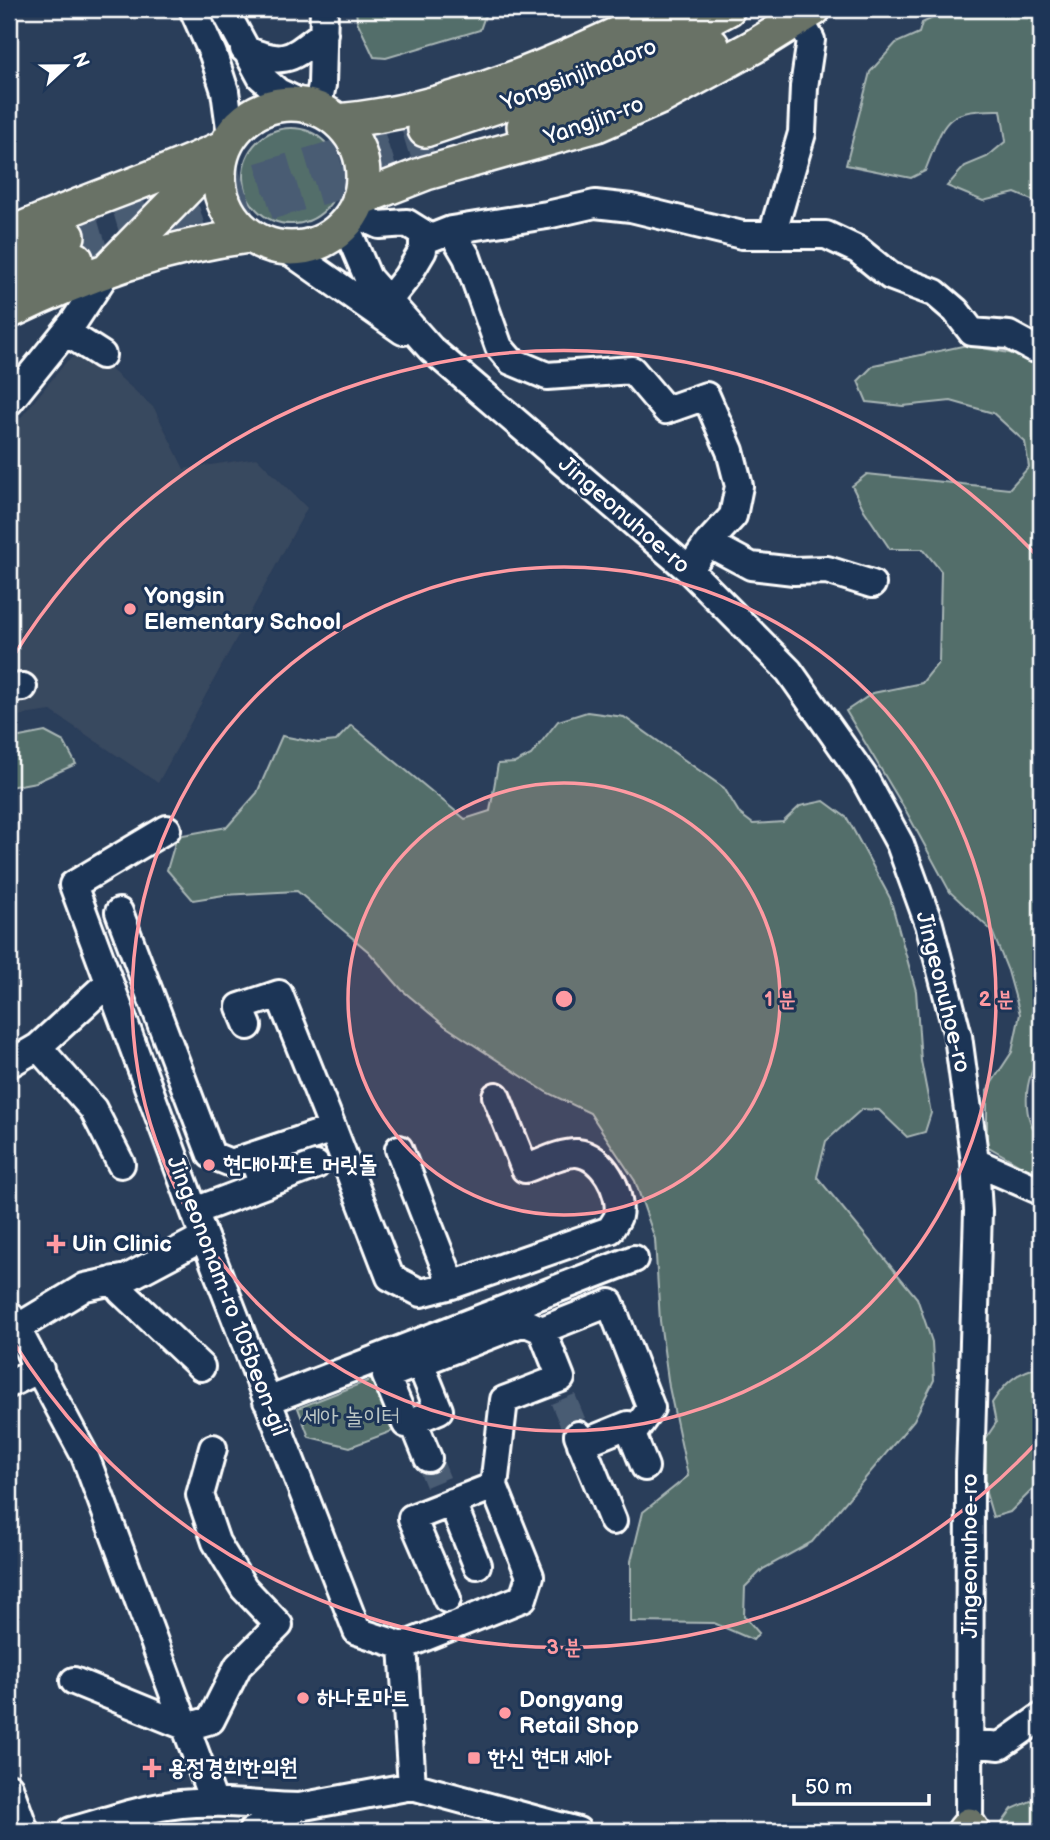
<svg xmlns="http://www.w3.org/2000/svg" width="1050" height="1840" font-family="'Balsamiq Sans','Poor Story',sans-serif">
  <style>
    .built { fill: #39485e }
    .green { fill: #536e6b; stroke: #a9b6b5; stroke-width: 2 }
    .lines { fill: none; stroke-linecap: round; stroke-linejoin: round }
    .minor-tunnel { stroke: #4a5b73; stroke-width: 26; stroke-dasharray: 26 13; stroke-linecap: butt }
    .major-tunnel { stroke: #4a5b73; stroke-width: 33; stroke-dasharray: 33 17; stroke-linecap: butt }
    .minor-casing { stroke: #fff; stroke-width: 32 }
    .major-casing { stroke: #fff; stroke-width: 38 }
    .minor { stroke: #1d3557; stroke-width: 26 }
    .major { stroke: #697266; stroke-width: 33 }
    .ring { fill: none; stroke: #ff9aa2; stroke-width: 3.5 }
    .poi-dot { fill: #ff9aa2; stroke: #1d3557; stroke-width: 2.5 }
    .labels { text-anchor: middle; dominant-baseline: central; stroke-width: 6; stroke-linejoin: round; paint-order: stroke }
    .street-label { font-size: 23px; fill: #fff; stroke: #1d3557 }
    .poi-label { font-size: 23px; font-weight: bold; fill: #fff; stroke: #1d3557; text-anchor: start }
    .park-label { font-size: 23px; fill: #bac5c4; stroke: #1d3557 }
    .centre { fill: #ff9aa2; stroke: #1d3557; stroke-width: 3.5 }
    .ring-label { font-size: 21px; text-anchor: middle; font-weight: bold; fill: #ff9aa2; stroke: #1d3557; stroke-width: 6; stroke-linejoin: round; paint-order: stroke }
  </style>
  <rect width="100%" height="100%" fill="#2a3e5a"/>
  <filter id="ink" filterUnits="userSpaceOnUse"><feTurbulence type="fractalNoise" baseFrequency=".0143" numOctaves="2"/><feDisplacementMap in="SourceGraphic" scale="14" xChannelSelector="R" yChannelSelector="G"/><feConvolveMatrix kernelMatrix="1 2 1 2 8 2 1 2 1" color-interpolation-filters="sRGB"/></filter>
  <g filter="url(#ink)">
    <!-- built -->
    <path class="built" d="M87,348l67,60 30,61 73,-11 50,50 -149,275 -107,-72 -42,6v-285l58,-71z"/>
    <!-- green -->
    <path class="green" d="M356,9h130l1,1 -7,20 -94,28 -12,-1 -17,-36z
      M952,9h89v195l-26,-11 -32,8 -36,-15 18,-20 22,-9 19,-16 -5,-31c-59,-1 -56,12 -76,61l-14,7 -65,-13 24,-93 26,-29 23,-10 3,-10z
      M243 176a48 48 0 1 1 96 0a48 48 0 1 1-96 0Z
      M967,345l47,9 27,8v694c-17,22 -21,62 0,82v39l-54,-31v-56l25,-38 8,-38 -12,-43 -16,-40 -42,-39 -44,-81 -60,-100 27,-18 49,-10 17,-21 2,-91 -18,-22h-33l-26,-39 -12,-24 15,-12 142,15 20,-22 -4,-25 -32,-29 -42,-12 -48,5 -36,-4 -9,-21 16,-16z
      M587,712l37,5 100,71 16,26 13,10 30,-2 17,-16 24,-5 23,17 43,80 26,93 5,70 10,52 -6,19 -18,5 -28,-27 -17,-1 -36,32 -9,36 100,121 15,44 2,38 -20,40 -102,122 -49,27 -18,18 -1,29 15,17 -6,7 -39,-17 -83,-1v-61l12,-49 45,-36 -19,-89 -9,-66 -5,-82 -20,-58 -45,-68 -44,-21 -101,-66 -43,-36 -33,-38 -72,-61 -73,4 -31,5 -26,-30 10,-34 50,-9 30,-34 25,-57 36,7 18,-2 15,-16 114,94 25,-8 8,-47 17,-1 16,-8 27,-34z
      M45,732l19,10 12,22 -40,18 -27,5v-48z
      M1041,1367v114l-31,31 -17,5 -7,-24v-55l10,-15 -4,-20c13,-20 25,-32 49,-36z
      M375,1378l20,52 -45,17 -41,-10 -11,-29z
      M1033,1800h8v31h-38l-1,-8 10,-14z"/>
    <g class="lines">
      <!-- minor-tunnel -->
      <path class="minor-tunnel" d="M563,1399l15,36
        M428,1458l12,29"/>
      <!-- major-tunnel -->
      <path class="major-tunnel" d="M68,236l357,-106
        M76,259l359,-104"/>
      <defs>
        <path id="minor" d="M193,9l20,45 12,37 6,44
          M224,9l37,68 17,15 25,12
          M244,49c42,18 47,9 80,-16
          M317,109l5,-24 2,-76
          M353,213l26,12 28,-2 16,10v17l-16,27 -19,24
          M345,224l23,54 63,71 258,221 100,101 74,105 37,68 29,80 29,112 17,126 3,49 -8,261 -1,359
          M451,230l16,27 32,90 12,14 36,15 85,-6 34,40 40,-14 24,55 9,35 -6,30 -25,27 -19,27
          M772,235l30,-102 2,-46 7,-47 -12,-21
          M423,241l28,-11 96,-15 48,-11 36,4 111,27h84l32,15 32,26 45,17 21,18 16,21 37,3 24,13 8,1
          M285,248l118,83
          M66,332l36,23
          M9,402l66,-82 35,-53
          M708,543l43,23 43,5 33,-1 45,14
          M9,688l14,-1
          M167,829l-94,56 131,352 153,394 46,15 9,140
          M119,912l92,243 20,8 21,-7
          M248,1026l-8,-19 39,-13 54,135
          M38,1047l55,62 28,55
          M9,1064l29,-17 71,-65
          M399,1149l53,136 158,-55c2,-4 7,-10 8,-14 5,-24 -16,-61 -41,-63 -16,-1 -37,11 -52,16l-29,-73
          M975,1162l66,29
          M263,1185l-11,-29 81,-27 57,148 31,16 31,-8
          M195,1211l121,-46
          M114,1280l7,11 80,76
          M9,1314l76,142 129,347
          M17,1328l68,-41 42,-9 77,-41
          M420,1363l19,47 -33,14 -20,-48 138,-54 18,8
          M9,1384l31,-15
          M267,1401l367,-142
          M413,1421l15,37
          M578,1435l35,86
          M581,1444l47,-19 17,42
          M452,1502l25,63
          M447,1599l-35,-81 82,-32
          M403,1646l120,-48 7,-22 -36,-90 10,-86 57,-22 -19,-48 68,-27 41,105 -19,27
          M74,1681l113,46 24,-7 27,-54 41,-41 -35,-37 -28,-46 -16,-47 13,-47
          M970,1743l30,3 41,-29
          M9,1787l16,44
          M71,1831c36,-10 72,-23 110,-27 38,-4 79,2 118,3
          M252,1831l47,-24 113,-21 166,45"/>
        <path id="major" d="M219 176a72 72 0 1 1 144 0a72 72 0 1 1-144 0Z
          M338,121c118,-11 226,-61 332,-112
          M524,126l136,-56 52,-25
          M425,130l150,-50 81,-33 72,-38
          M359,199l67,-26 171,-48 64,-28 92,-50 61,-38
          M9,235c70,-33 145,-55 215,-88
          M9,260l59,-24
          M111,266l91,-93 17,-14
          M9,284l67,-25
          M9,312c78,-38 154,-65 240,-76
          M964,1831l5,-6 4,6"/>
      </defs>
      <!-- minor casing -->
      <use href="#minor" class="minor-casing"/>
      <!-- major casing -->
      <use href="#major" class="major-casing"/>
      <!-- minor -->
      <use href="#minor" class="minor"/>
      <!-- major -->
      <use href="#major" class="major"/>
    </g>
  </g>
  <!-- distance rings -->
  <circle cx="564" cy="999" r="216" fill="#ff9aa2" fill-opacity=".12"/>
  <g class="ring">
    <circle cx="564" cy="999" r="216"/>
    <circle cx="564" cy="999" r="432"/>
    <path d="M1038 1441A648 648 0 0 1 11 1338M11 660A648 648 0 0 1 1038 557"/>
  </g>
  <!-- markers -->
  <g class="poi-dot">
    <circle cx="130" cy="609" r="7"/>
    <circle cx="209" cy="1165" r="7"/>
    <path d="M52.5 1233.5h7v7h7v7h-7v7h-7v-7h-7v-7h7z"/>
    <circle cx="303" cy="1698" r="7"/>
    <circle cx="505" cy="1713" r="7"/>
    <rect x="467" y="1751" width="14" height="14" rx="3.5"/>
    <path d="M148.5 1757.5h7v7h7v7h-7v7h-7v-7h-7v-7h7z"/>
  </g>
  <g class="labels">
    <!-- street labels -->
    <g class="street-label">
      <text transform="translate(579 75) rotate(-21)">Yongsinjihadoro</text>
      <text transform="translate(594 121) rotate(-20)">Yangjin-ro</text>
      <text transform="translate(624 515) rotate(41)">Jingeonuhoe-ro</text>
      <text transform="translate(943 992) rotate(76)">Jingeonuhoe-ro</text>
      <text transform="translate(227 1296) rotate(69)">Jingeononam-ro 105beon-gil</text>
      <text transform="translate(970 1556) rotate(-90)">Jingeonuhoe-ro</text>
    </g>
    <!-- poi labels -->
    <g class="poi-label">
      <text x="144" y="596">Yongsin<tspan x="144" dy="26">Elementary School</tspan></text>
      <text x="223" y="1165">현대아파트 머릿돌</text>
      <text x="72" y="1244">Uin Clinic</text>
      <text x="317" y="1698">하나로마트</text>
      <text x="519" y="1700">Dongyang<tspan x="519" dy="26">Retail Shop</tspan></text>
      <text x="488" y="1758">한신 현대 세아</text>
      <text x="168" y="1768">용정경희한의원</text>
    </g>
    <!-- park labels -->
    <g class="park-label">
      <text x="351" y="1417">세아 놀이터</text>
    </g>
  </g>
  <circle cx="564" cy="999" r="10" class="centre"/>
  <g class="ring-label">
    <text x="780" y="1006">1 분</text>
    <text x="996" y="1006">2 분</text>
    <text x="564" y="1654">3 분</text>
  </g>
  <!-- margin -->
  <rect width="1050" height="1840" fill="none" stroke="#1d3557" stroke-width="35"/>
  <rect x="18" y="18" width="1015" height="1805" fill="none" stroke="#fff" stroke-width="2.5" filter="url(#ink)"/>
  <!-- north arrow -->
  <g transform="translate(66 66) rotate(68)" stroke="#1d3557" stroke-width="5" paint-order="stroke">
  <path d="M0-5L12 26L0 18L-12 26Z" fill="#ffffff"/>
  <text y="-10" font-size="19" font-weight="bold" text-anchor="middle" fill="#ffffff">N</text>
  </g>
  <!-- scale -->
  <path d="M794 1794v10h135v-10" fill="none" stroke="#ffffff" stroke-width="3.5"/>
  <text x="805" y="1794" font-size="21" fill="#ffffff" stroke="#1d3557" stroke-width="5" paint-order="stroke">50 m</text>
</svg>
